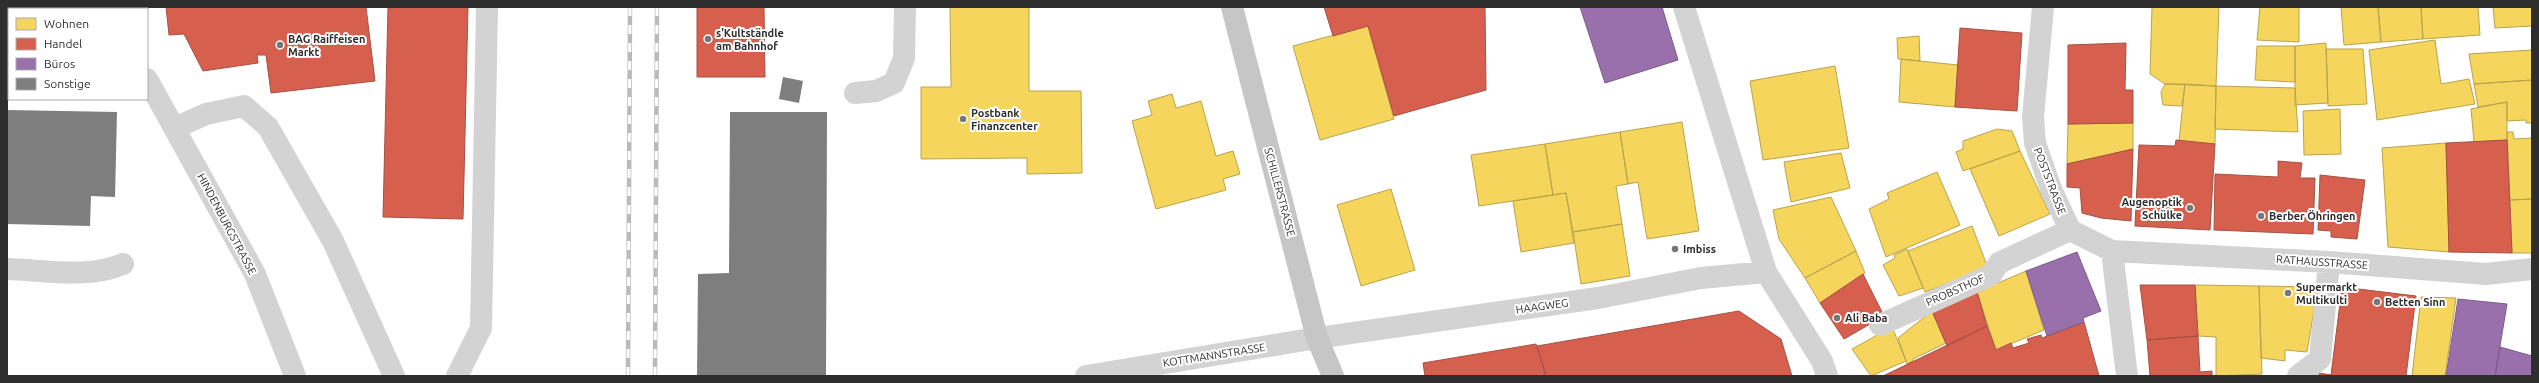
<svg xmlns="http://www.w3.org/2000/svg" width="2539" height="383" font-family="Ubuntu,sans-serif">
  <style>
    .homes { fill: #f6d55c; stroke: #baa34e }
    .shops { fill: #d6604d; stroke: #a45144 }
    .offices { fill: #9970ab; stroke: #795c86 }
    .building { fill: #7e7e7e }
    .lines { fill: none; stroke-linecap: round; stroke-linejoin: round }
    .minor { stroke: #d3d3d3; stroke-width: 22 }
    .major { stroke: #c6c6c6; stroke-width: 22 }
    .rail-casing { stroke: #bababa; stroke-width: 4.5 }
    .rail { stroke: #fff; stroke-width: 3; stroke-dasharray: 9; stroke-linecap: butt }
    .poi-dot { fill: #777; stroke: #fff; stroke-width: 1.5 }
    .labels { text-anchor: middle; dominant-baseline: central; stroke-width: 4; stroke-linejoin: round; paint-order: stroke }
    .poi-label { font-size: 11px; font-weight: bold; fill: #2e2e2e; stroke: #fff; text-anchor: start }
    .street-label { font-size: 11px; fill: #2e2e2e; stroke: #fff }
  </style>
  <rect width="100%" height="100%" fill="#fff"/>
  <!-- homes -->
  <path class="homes" d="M950,7h79v84h52l1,82 -55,1v-16l-106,1v-72h30z
    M2152,7h67l-3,79 -51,-2 -15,-10z
    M2260,7h39v35l-42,-2z
    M2341,7h37l3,35 -37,3z
    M2378,7h43l2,32 -42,3z
    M2421,7h57l2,28 -57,4z
    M2493,7h39v19l-37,2z
    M1368,26l26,93 -74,21 -27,-94z
    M1919,36l1,25 -22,-2 -1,-21z
    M2435,40l6,44 28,-5 6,25 -98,16 -8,-70z
    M2326,43l2,60 -33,2v-59z
    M2257,46h38v36l-40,-2z
    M2326,49h37l4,55 -39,2z
    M2532,50v30l-58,4 -5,-30z
    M1901,59l57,6 -3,42 -56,-5z
    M1835,66l14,82 -86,12 -13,-79z
    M2532,80v43h-6v-3l-19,1v-19l-29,5 -4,-23z
    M2165,84h20l-3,22 -19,-1 -2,-13z
    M2185,84l31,2 -1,58 -36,-3z
    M2216,86l79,2 3,44 -83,-3z
    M1172,94l4,14 25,-7 15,55 17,-5 7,23 -17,5 3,11 -70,19 -24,-88 20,-6 -4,-14z
    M2507,102v38l-33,2 -3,-33z
    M2340,109l1,45 -37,1 -1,-44z
    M1682,122l17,109 -52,8 -9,-57 -10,2 -8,-52z
    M2133,123v26l-66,15 1,-40z
    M1997,129l15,2 8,20 -57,20 -7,-19 7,-3v-8z
    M1620,132l8,52 -12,2 6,38 -49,8 -7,-39 -13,2 -8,-51z
    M2507,132h6l1,7 18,-1v61l-22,1z
    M2446,143l3,109 -61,-5 -6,-99z
    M1545,144l8,51 -74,11 -8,-51z
    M2020,151l30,63 -51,22 -29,-67z
    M1841,153l9,35 -59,14 -7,-40z
    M1937,172l23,53 -74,32 -17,-48 20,-10 -2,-6z
    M1391,189l24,81 -54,16 -24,-81z
    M1566,193l8,50 -53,9 -8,-51z
    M1831,197l25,54 -51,27 -26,-39 -6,-29z
    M2532,199v54h-20l-2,-53z
    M1622,224l8,52 -49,8 -8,-52z
    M1972,226l16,42 -63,24 -17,-41z
    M1907,249l16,39 -24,8 -16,-31 12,-7 -1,-3z
    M1856,251l9,22 -45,30 -15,-25z
    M2026,271l18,59 -48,20 -19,-58z
    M2195,285l64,1 3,88 -46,2v-39l-18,-1z
    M2259,286l59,1 -11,65 -22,-2v11l-24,-3z
    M2421,297l35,1 -11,78h-33z
    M1932,311l14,32 -33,16v2l-6,3 -9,-26z
    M1892,327l14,34 -35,15 -19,-27z"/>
  <!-- shops -->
  <path class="shops" d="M166,7h200l9,74 -104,12 -5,-38h-9l1,8 -55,8 -19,-37 -15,1z
    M388,7h80l-5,212 -80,-2z
    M697,7h67l1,70h-68z
    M1324,7h161l1,83 -92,26 -26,-90 -35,10z
    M1960,28l62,5 -5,78 -62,-4z
    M2126,43l-1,47h8v33l-65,1v-79z
    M2176,140l39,4 -5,86 -75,-4 4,-81 36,1z
    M2507,140l5,113 -63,-1 -3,-109z
    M2133,149l-2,72 -30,-3 -19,-5 -2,-25 -13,-1v-23z
    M2278,161l24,2 -2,15h15l-2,56 -99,-4 1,-56 63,3z
    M2320,175l45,5 -8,59 -26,-2v-6l-13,-1z
    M1863,274l21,42 -40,23 -24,-36z
    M2140,285h55l3,51 -51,4z
    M2342,287l74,9 -10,80h-87v-3l12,2z
    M1977,292l10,34 -40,20 -15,-35z
    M1739,311l42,28 11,37h-246l-9,-30z
    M2084,322l15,54h-216l104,-50 9,24 15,-7 2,5 16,-5 -2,-4 14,-4 1,3z
    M2198,336l2,36 12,-1v5h-62l-3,-36z
    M1536,344l10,32h-121l-2,-13z"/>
  <!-- offices -->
  <path class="offices" d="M1580,7h82l16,53 -73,23z
    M2077,252l24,59 -18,7 1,4 -37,14 -21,-65z
    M2458,299l49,5 -12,72h-49z
    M2500,347l32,9v20h-37z"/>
  <!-- building -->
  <path class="building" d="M783,77l20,4 -4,22 -20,-4z
    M7,110l110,2 -2,85 -24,-1 -1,30 -83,-2z
    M730,112h97l-1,264h-129l1,-102 31,-1z"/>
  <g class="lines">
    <!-- minor -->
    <path class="minor" d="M118,7l1,2
      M1684,7l82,265 56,89 5,15
      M2043,7l-10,110 2,26 16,46 19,41 42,21 217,11 157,12 46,-5
      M7,64h2
      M147,79l108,195 40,102
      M855,93l21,-2 18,-8 10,-25 1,-51
      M175,128l31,-14 38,-8 24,21 65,114 61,135
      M2112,251l15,125
      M7,269c37,1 82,10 116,-5
      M1880,325l111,-50 8,-12 71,-33
      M457,376l24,-48 6,-321
      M1086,376l231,-38 281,-40 103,-20 65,-6
      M2298,376l22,-17 9,-97"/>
    <!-- major -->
    <path class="major" d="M1232,7l85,331 16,38"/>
    <defs>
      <path id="rail" d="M628,376l2,-369
        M655,376l2,-369"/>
    </defs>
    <!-- rail casing -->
    <use href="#rail" class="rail-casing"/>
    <!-- rail -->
    <use href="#rail" class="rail"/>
  </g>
  <!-- markers -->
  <g class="poi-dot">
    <circle cx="708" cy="39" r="4"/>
    <circle cx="280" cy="45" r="4"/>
    <circle cx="963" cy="119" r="4"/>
    <circle cx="2190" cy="208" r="4"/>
    <circle cx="2261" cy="216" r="4"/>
    <circle cx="1675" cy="249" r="4"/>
    <circle cx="2288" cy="293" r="4"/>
    <circle cx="2377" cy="302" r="4"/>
    <circle cx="1837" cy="318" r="4"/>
  </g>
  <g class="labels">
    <!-- poi labels -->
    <g class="poi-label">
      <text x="716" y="33">s'Kultständle<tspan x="716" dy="13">am Bahnhof</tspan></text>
      <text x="288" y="39">BAG Raiffeisen<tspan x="288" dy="13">Markt</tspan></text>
      <text x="971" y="113">Postbank<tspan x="971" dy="13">Finanzcenter</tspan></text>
      <text x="2182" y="202" text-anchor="end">Augenoptik<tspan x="2182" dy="13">Schülke</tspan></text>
      <text x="2269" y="216">Berber Öhringen</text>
      <text x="1683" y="249">Imbiss</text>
      <text x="2296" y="287">Supermarkt<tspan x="2296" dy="13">Multikulti</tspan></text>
      <text x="2385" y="302">Betten Sinn</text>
      <text x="1845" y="318">Ali Baba</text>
    </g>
    <!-- street labels -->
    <g class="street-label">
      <text transform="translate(2050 181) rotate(69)">POSTSTRASSE</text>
      <text transform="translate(1280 192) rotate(75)">SCHILLERSTRASSE</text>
      <text transform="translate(227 224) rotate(62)">HINDENBURGSTRASSE</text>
      <text transform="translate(2322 262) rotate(4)">RATHAUSSTRASSE</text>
      <text transform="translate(1955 290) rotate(-24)">PROBSTHOF</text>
      <text transform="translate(1542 306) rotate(-8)">HAAGWEG</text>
      <text transform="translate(1214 355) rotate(-9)">KOTTMANNSTRASSE</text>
    </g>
  </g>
  <!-- border -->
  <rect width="2539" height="383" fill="none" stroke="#2e2e2e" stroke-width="16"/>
  <!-- legend -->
  <rect x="8" y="8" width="140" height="92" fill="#ffffff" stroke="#ababab"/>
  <rect x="16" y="18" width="20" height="12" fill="#f6d55c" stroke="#ababab"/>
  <text x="44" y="28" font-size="12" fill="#2e2e2e">Wohnen</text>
  <rect x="16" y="38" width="20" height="12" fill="#d6604d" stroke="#ababab"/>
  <text x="44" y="48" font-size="12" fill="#2e2e2e">Handel</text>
  <rect x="16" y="58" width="20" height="12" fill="#9970ab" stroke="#ababab"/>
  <text x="44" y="68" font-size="12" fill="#2e2e2e">Büros</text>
  <rect x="16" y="78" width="20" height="12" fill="#7e7e7e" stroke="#ababab"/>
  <text x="44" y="88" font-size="12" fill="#2e2e2e">Sonstige</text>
</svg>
